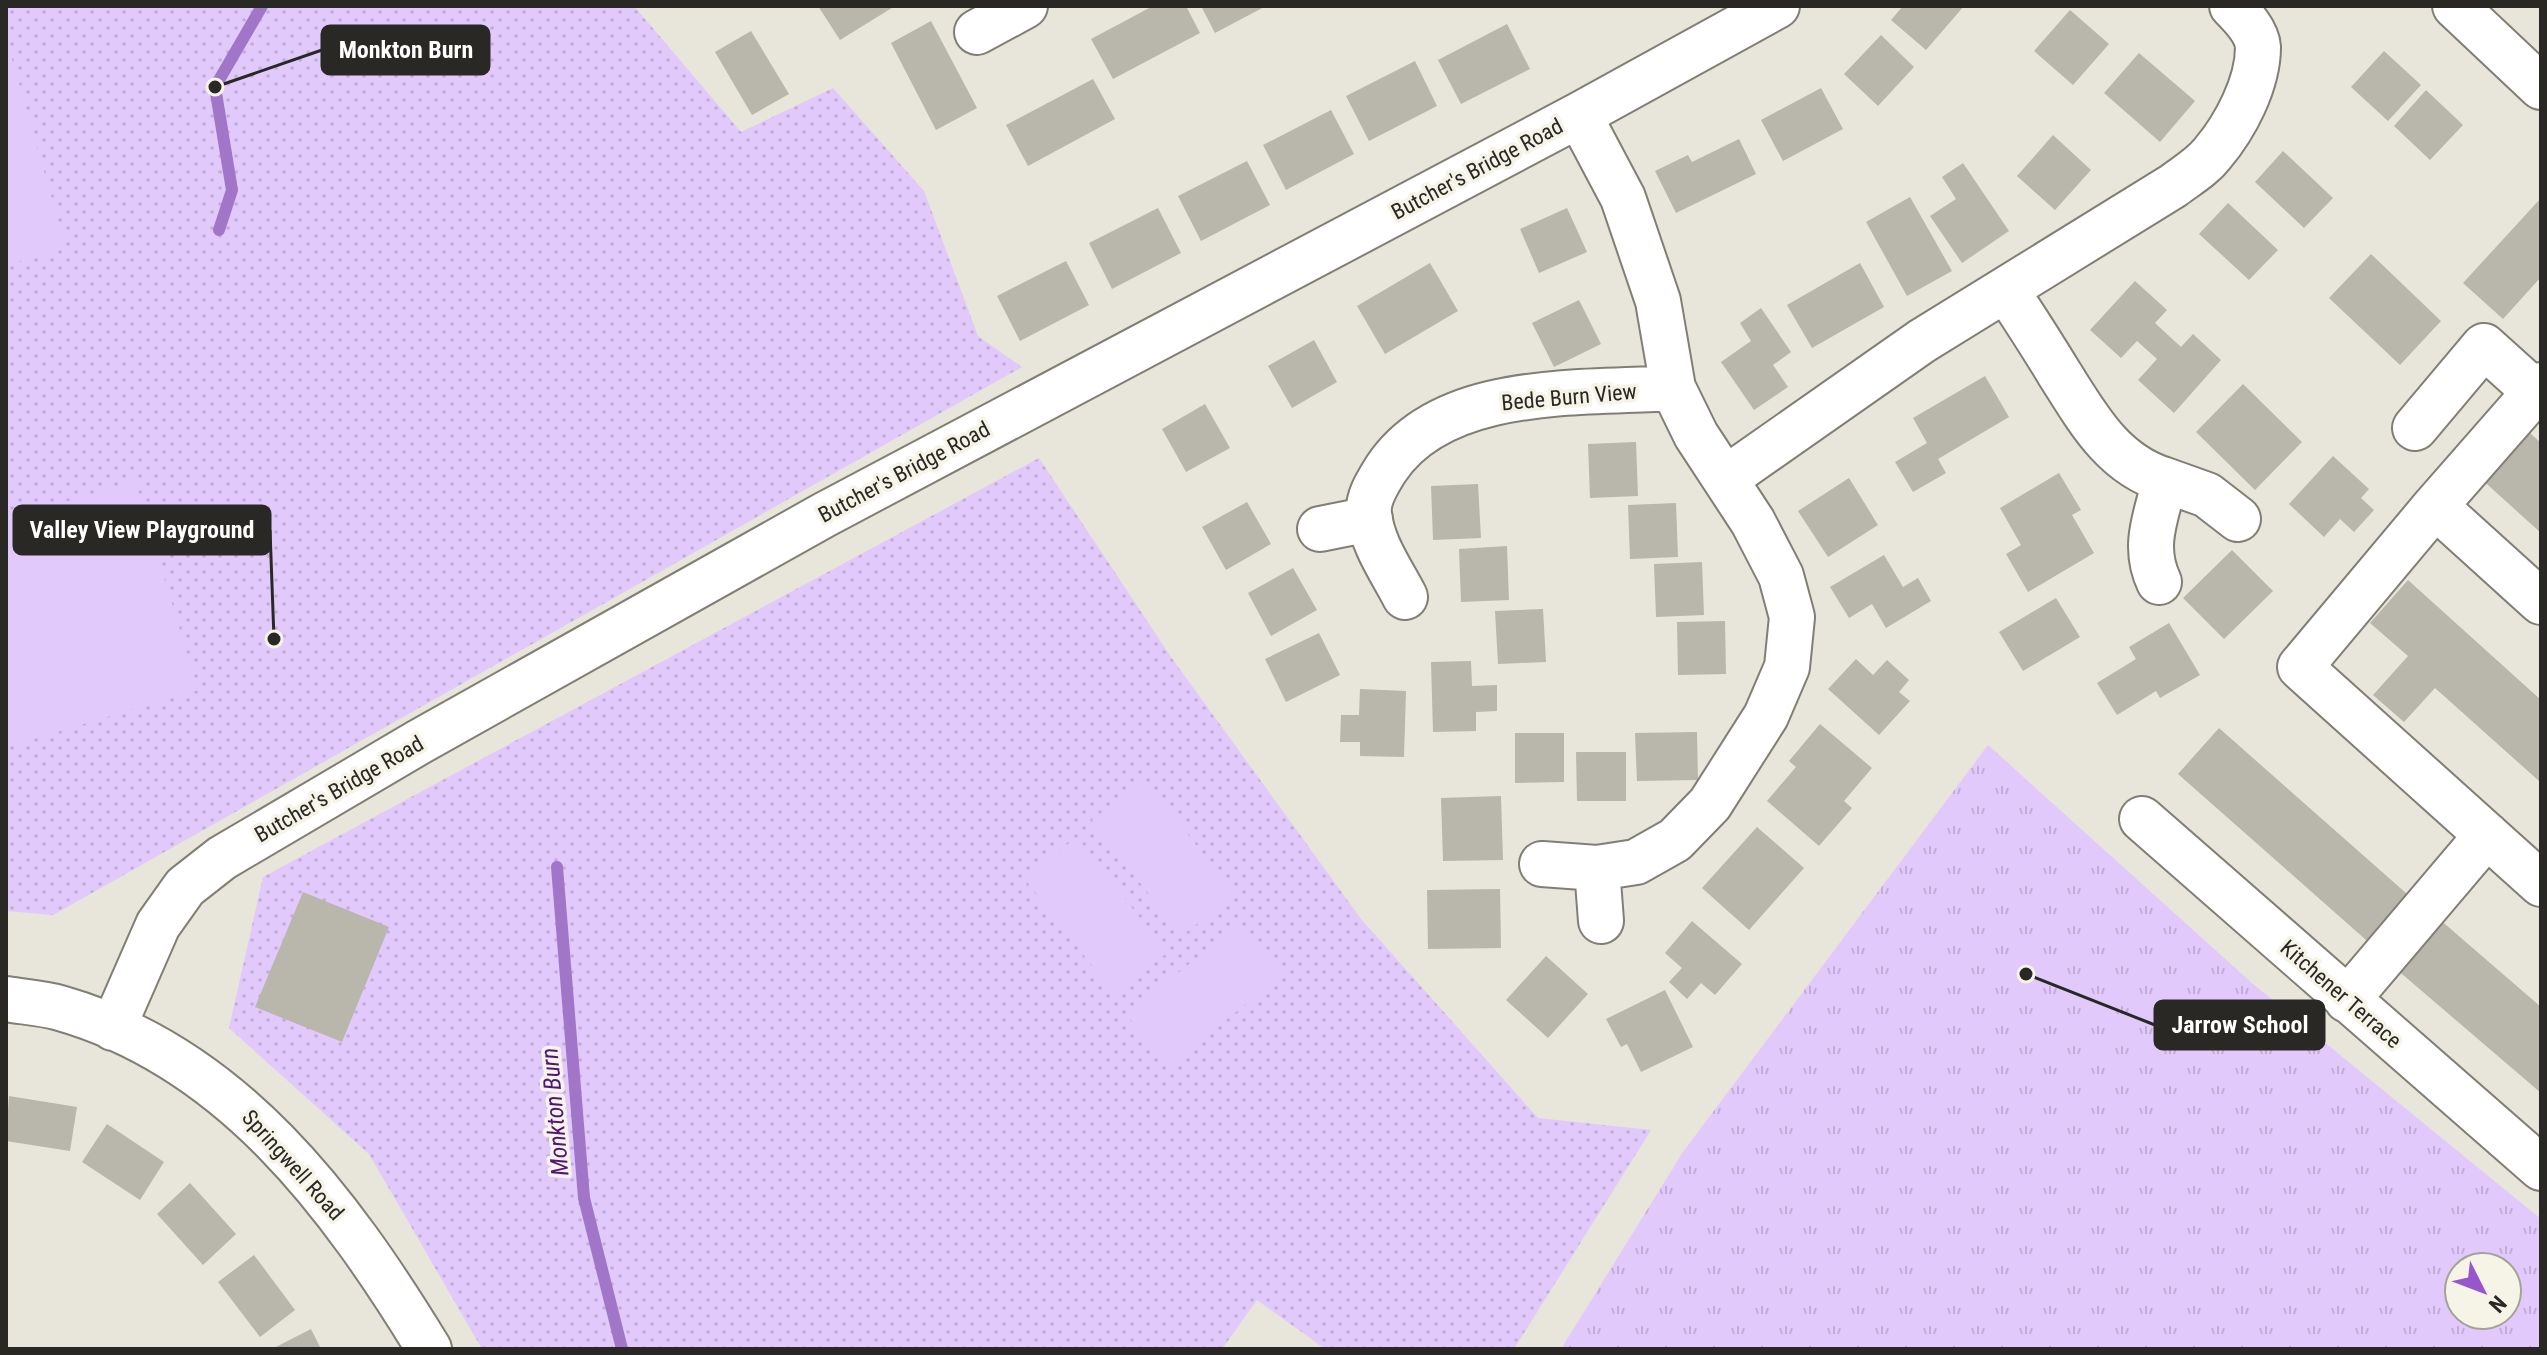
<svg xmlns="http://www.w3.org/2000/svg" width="2547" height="1355" font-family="'Roboto Condensed',sans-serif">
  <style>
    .grass { fill: url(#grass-tufts); fill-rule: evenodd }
    .park { fill: url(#park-dots) }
    .pitch { fill: #e2c9fc }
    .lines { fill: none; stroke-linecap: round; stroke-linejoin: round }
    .stream { stroke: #a176c8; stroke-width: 12 }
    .building { fill: #b9b6ab }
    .minor-casing { stroke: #817e74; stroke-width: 48 }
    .major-casing { stroke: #817e74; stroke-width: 48 }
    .minor { stroke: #fff; stroke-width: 44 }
    .major { stroke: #fff; stroke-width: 44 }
    .labels { text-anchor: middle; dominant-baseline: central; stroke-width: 7; stroke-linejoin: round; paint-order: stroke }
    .street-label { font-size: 22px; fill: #292824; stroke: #f6f3e7 }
    .water-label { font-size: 24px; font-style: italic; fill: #511478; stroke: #f6f3e7 }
    .leader { fill: none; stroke: #292824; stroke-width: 3 }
    .callout-dot { fill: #292824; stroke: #f6f3e7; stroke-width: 3 }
    .callout { fill: #292824; stroke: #292824; stroke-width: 3 }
    .callout-label { font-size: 24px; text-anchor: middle; font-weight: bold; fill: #fff }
  </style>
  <defs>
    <pattern id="grass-tufts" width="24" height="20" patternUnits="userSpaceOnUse" patternTransform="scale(2)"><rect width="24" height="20" fill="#e2c9fc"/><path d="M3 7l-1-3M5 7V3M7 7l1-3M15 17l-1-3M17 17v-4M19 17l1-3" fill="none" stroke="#c2add8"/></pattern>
    <pattern id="park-dots" width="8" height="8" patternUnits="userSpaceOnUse" patternTransform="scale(2)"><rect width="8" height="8" fill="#e2c9fc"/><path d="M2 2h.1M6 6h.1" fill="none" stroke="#c2add8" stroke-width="1.8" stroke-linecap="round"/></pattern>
  </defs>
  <rect width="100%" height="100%" fill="#e8e5da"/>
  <!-- grass -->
  <path class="grass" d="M1988,745l265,239 288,235v130h-980l122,-197zM2459,1267h48v48h-48z"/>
  <!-- park -->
  <path class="park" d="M6,6h628l107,126 92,-44 91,103 54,145 44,31 -969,548 -47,-4z
    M1039,458l132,199 190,262 177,199 113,12 -137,219h-189l-68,-49 -35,49h-740l-113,-195 -140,-126 34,-151z"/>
  <!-- pitch -->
  <path class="pitch" d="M6,38l60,210 -60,17z
    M135,481l63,209 -192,57v-227z
    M1145,779l90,116 -54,41 -89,-116z
    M1077,837l90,116 -53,41 -90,-116z
    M1241,923l41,53 -115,90 -41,-52z"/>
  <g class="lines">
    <!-- stream -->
    <path class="stream" d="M219,230l13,-40 -17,-103 47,-81
      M557,867l27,331 38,151"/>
  </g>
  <!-- building -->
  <path class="building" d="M818,6h77l-55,34z
    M1153,6h33l14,27 -87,46 -22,-40z
    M1201,6h65l-51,27z
    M1903,6h61l-38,44 -35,-30z
    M2070,10l39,34 -36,41 -39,-34z
    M931,21l46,87 -41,22 -45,-87z
    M1507,24l23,45 -69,35 -23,-44z
    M751,31l38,63 -37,21 -37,-63z
    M1881,35l33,32 -36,39 -34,-32z
    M2384,51l37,34 -33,36 -37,-34z
    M2139,53l56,48 -35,41 -56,-49z
    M1415,61l22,45 -68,35 -23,-45z
    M1093,79l22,40 -87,47 -22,-41z
    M1821,88l22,41 -60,32 -22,-41z
    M2426,90l37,35 -33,35 -36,-34z
    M1331,110l23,44 -68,36 -23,-45z
    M2053,135l38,35 -36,40 -38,-34z
    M1739,139l17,35 -80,39 -21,-42 33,-16 4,7z
    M2283,151l50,47 -29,30 -49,-46z
    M1247,161l23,44 -69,36 -23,-45z
    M1963,163l46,68 -47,32 -32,-47 26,-17 -14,-22z
    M1910,197l42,74 -45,25 -41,-74z
    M2541,198v79l-38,42 -40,-36z
    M2228,203l50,47 -29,30 -50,-46z
    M1158,208l23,45 -69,36 -23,-46z
    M1567,208l20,44 -48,21 -19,-44z
    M2371,254l70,67 -41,44 -71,-67z
    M1066,261l23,44 -69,36 -23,-45z
    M1430,263l28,48 -73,43 -28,-48z
    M1860,263l24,44 -72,41 -25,-43z
    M2135,281l32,29 -12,13 26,24 12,-13 28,26 -47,53 -36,-33 19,-21 -20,-18 -16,17 -31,-28z
    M1579,300l22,44 -47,23 -22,-44z
    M1761,308l30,44 -18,13 15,22 -34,23 -33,-48 30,-21 -11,-18z
    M1314,340l23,42 -45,26 -24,-42z
    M1985,376l24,41 -71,42 8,14 -33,19 -18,-30 32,-19 -14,-25z
    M2243,384l59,58 -47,48 -59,-58z
    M1205,404l25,44 -44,24 -24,-43z
    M2523,427l18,16v90l-63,-57z
    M1636,442l2,54 -48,2 -2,-54z
    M2333,456l36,33 -8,9 13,12 -20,22 -14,-13 -16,18 -35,-33z
    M2059,473l22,37 -9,5 22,38 -66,39 -22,-38 15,-9 -21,-37z
    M1849,478l29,47 -50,32 -30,-46z
    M1478,484l3,54 -48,2 -2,-54z
    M1247,502l24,42 -45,26 -24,-43z
    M1676,503l2,54 -48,2 -2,-54z
    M1507,546l2,54 -48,2 -2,-53z
    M2232,550l41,41 -49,48 -41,-41z
    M1884,555l19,32 15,-9 13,23 -45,27 -14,-24 -23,14 -19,-31z
    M1702,562l2,53 -48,2 -2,-53z
    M1293,568l24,42 -46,26 -23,-43z
    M2408,580l133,120v78l-2,3 -104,-93 -31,34 -31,-27 35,-39 -38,-33z
    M2056,598l24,39 -57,34 -24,-39z
    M1543,609l3,53 -48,2 -3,-53z
    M1725,621l1,53 -48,1 -1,-53z
    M2169,623l31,52 -40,23 -4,-7 -39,24 -20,-32 39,-24 -7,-12z
    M1319,633l21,42 -54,27 -21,-43z
    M1856,659l17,16 14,-15 22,20 -10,12 11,9 -31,34 -51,-46z
    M1471,661l1,25 25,-1v26l-21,1v19l-43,1 -2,-70z
    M1360,689l46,2 -2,66 -44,-1v-14h-20l1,-27h18z
    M1820,724l52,44 -28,33 8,7 -33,38 -52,-45 29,-34 -7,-6z
    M2219,728l196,173 -41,46 -196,-173z
    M1697,732l1,48 -61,1 -2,-48z
    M1515,733h49v49l-49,1z
    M1576,752h50v49h-49z
    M1501,796l2,64 -60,1 -2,-63z
    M1757,827l47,41 -55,62 -47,-42z
    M1500,889l1,59 -73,1 -1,-59z
    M303,892l86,35 -47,115 -87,-35z
    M2438,918l103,89v86l-146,-125z
    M1692,921l50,43 -27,31 -14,-12 -14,16 -18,-17 13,-14 -17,-15z
    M1546,956l42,38 -40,44 -42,-38z
    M1665,990l28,57 -52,25 -14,-28 -6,3 -15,-28z
    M9,1096l68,11 -7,44 -64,-10z
    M107,1124l57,38 -24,38 -58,-38z
    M190,1183l46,51 -33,31 -46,-51z
    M254,1255l41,55 -35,27 -42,-55z
    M311,1329l10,20h-49z"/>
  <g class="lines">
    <defs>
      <path id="minor" d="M977,32l48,-26
        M1579,115l44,83 35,103 15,87 23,47 57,87 28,54 11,41 -5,50 -21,49 -56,88 -35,36 -39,22 -39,6
        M2006,290c18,27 36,55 53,83 28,44 53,91 106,107
        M2541,385l-106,121 106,96
        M2415,428l69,-82 51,46
        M1725,479l197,-138 251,-155c13,-10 29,-19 39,-32 23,-27 46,-70 46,-107 -1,-15 -16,-31 -26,-41
        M2435,506l-135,161 241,217
        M1320,529l50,-10
        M2159,582c-17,-36 -3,-65 6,-102l42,15 31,24
        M1405,597c-14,-27 -33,-53 -36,-83 -2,-16 9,-32 17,-45 57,-86 196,-75 287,-81
        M2142,819l399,349
        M1542,864l55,4 4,53
        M6,999c18,3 37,4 54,9 172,49 280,195 369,341
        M2347,1000l140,-165
        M113,1028l45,-103 27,-38 37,-29 197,-116 405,-227 755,-400 198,-109"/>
      <path id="major" d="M2455,6l86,81"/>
    </defs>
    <!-- minor casing -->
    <use href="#minor" class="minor-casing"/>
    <!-- major casing -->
    <use href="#major" class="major-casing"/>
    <!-- minor -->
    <use href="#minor" class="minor"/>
    <!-- major -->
    <use href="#major" class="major"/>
  </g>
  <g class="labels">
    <!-- street labels -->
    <g class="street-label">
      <text transform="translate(1477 169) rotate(-28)">Butcher's Bridge Road</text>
      <text transform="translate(1569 397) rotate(-5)">Bede Burn View</text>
      <text transform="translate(904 472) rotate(-28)">Butcher's Bridge Road</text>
      <text transform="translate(339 789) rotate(-30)">Butcher's Bridge Road</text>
      <text transform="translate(2341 994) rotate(41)">Kitchener Terrace</text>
      <text transform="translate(293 1165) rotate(48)">Springwell Road</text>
    </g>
    <!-- water labels -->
    <g class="water-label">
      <text transform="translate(555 1112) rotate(-95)">Monkton Burn</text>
    </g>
  </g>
  <!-- callouts -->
  <path class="leader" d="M215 87L322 50M274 639L270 530M2026 974L2155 1025"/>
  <g class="callout-dot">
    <circle cx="215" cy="87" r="8"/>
    <circle cx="274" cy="639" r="8"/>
    <circle cx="2026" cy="974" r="8"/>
  </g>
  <g class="callout">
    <rect x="322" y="26" width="167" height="48" rx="8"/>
    <rect x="14" y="506" width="256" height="48" rx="8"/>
    <rect x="2155" y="1001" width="169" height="48" rx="8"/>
  </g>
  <g class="callout-label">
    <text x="406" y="58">Monkton Burn</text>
    <text x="142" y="538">Valley View Playground</text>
    <text x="2240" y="1033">Jarrow School</text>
  </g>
  <!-- border -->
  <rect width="2547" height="1355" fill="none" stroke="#292824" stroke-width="16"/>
  <!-- north arrow -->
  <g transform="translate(2483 1291) rotate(132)"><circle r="38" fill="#f6f3e7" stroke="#a4a299" stroke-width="2"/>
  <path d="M0-6L14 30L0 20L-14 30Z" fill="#9856cc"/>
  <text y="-12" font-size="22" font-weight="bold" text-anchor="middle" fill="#292824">N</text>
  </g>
</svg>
